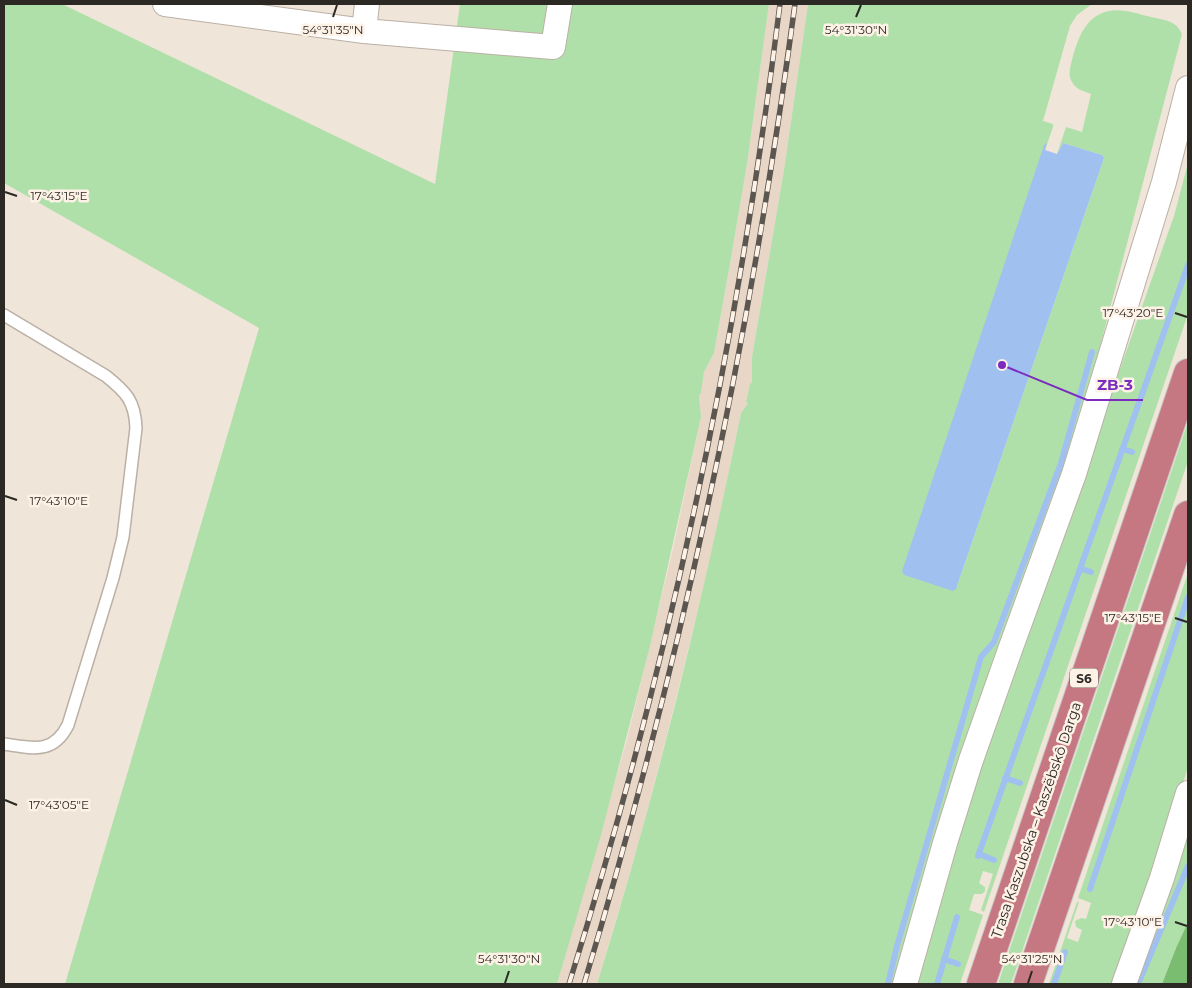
<svg xmlns="http://www.w3.org/2000/svg" width="1192" height="988" font-family="Montserrat,sans-serif">
  <style>
    .built { fill: #e8d7c7 }
    .green { fill: #b0e0aa }
    .forest { fill: #7abd71 }
    .water { fill: #a0c1f0 }
    .lines { fill: none; stroke-linecap: round; stroke-linejoin: round }
    .stream { stroke: #a0c1f0; stroke-width: 6 }
    .lane-casing { stroke: #bbb0a5; stroke-width: 14 }
    .street-casing { stroke: #bbb0a5; stroke-width: 26 }
    .highway-casing { stroke: #c8c7c6; stroke-width: 30 }
    .lane { stroke: #fff; stroke-width: 11 }
    .street { stroke: #fff; stroke-width: 24 }
    .highway { stroke: #c57881; stroke-width: 28 }
    .rail-casing { stroke: #5c5650; stroke-width: 5.5 }
    .rail { stroke: #fef2e7; stroke-width: 4; stroke-dasharray: 11; stroke-linecap: butt }
    .ticks { fill: none; stroke: #2c2824; stroke-width: 2 }
    .labels { text-anchor: middle; dominant-baseline: central; stroke-width: 5; stroke-linejoin: round; paint-order: stroke }
    .shield { fill: #fef2e7; stroke: #6b655e; stroke-width: 1 }
    .shield-label { font-size: 12px; font-weight: bold; fill: #2c2824 }
    .street-label { font-size: 14px; fill: #2c2824; stroke: #fef2e7 }
    .ticks-label { font-size: 12px; text-anchor: middle; fill: #2c2824; stroke: #fef2e7; stroke-width: 5; stroke-linejoin: round; paint-order: stroke }
    .leader { fill: none; stroke: #7b2cbf; stroke-width: 2 }
    .callout-dot { fill: #7b2cbf; stroke: #fef2e7; stroke-width: 2 }
    .callout-label { font-size: 15px; text-anchor: middle; font-weight: bold; fill: #7b2cbf; stroke: #fef2e7; stroke-width: 5; stroke-linejoin: round; paint-order: stroke }
  </style>
  <rect width="100%" height="100%" fill="#f0e5d9"/>
  <!-- built -->
  <path class="built" d="M769,4h39l-24,166 -32,187v25l-2,2 -4,17 2,2 -7,10 -30,145 -48,192 -25,95 -41,139h-40l70,-244 46,-191 28,-132 -2,-22 2,-2 3,-21 10,-19 17,-95 16,-94z"/>
  <!-- green -->
  <path class="green" d="M4,4h58l373,180 25,-180h309l-22,160 -16,94 -17,95 -10,19 -3,21 -2,2 2,22 -51,229 -49,189 -44,149h-492l194,-656 -255,-145z
    M808,4h284l-15,11 -7,11 -27,95 10,3v3l-8,23 -89,439 148,-431 -2,-3 -39,-12 -6,11 9,-27 16,5 9,-38c-7,-3 -15,-4 -19,-12 -5,-8 -1,-17 1,-26 6,-20 13,-40 36,-45 14,-3 29,3 42,6 13,3 25,3 31,17l-111,423 -174,527h-300c58,-187 105,-379 144,-571l7,-10 -2,-1 4,-18 2,-2v-25l32,-187z
    M1188,163v151l-204,598 -3,-2 12,-36 -10,-3 -4,12 6,4v4l-3,3h-8l-5,16 14,5 -23,69h-46l43,-153 217,-615z
    M1188,422v39l-177,523h-13z
    M1188,573v194l-29,94 -43,123h-67l28,-82h2l-12,36 11,4 4,-12 -6,-3 -1,-6 6,-3 5,1 5,-16 -13,-5z
    M1188,820v102l-12,26 -14,36h-29z"/>
  <!-- forest -->
  <path class="forest" d="M1188,922v62h-26l14,-36z"/>
  <!-- water -->
  <path class="water" d="M1047,143l-2,7 12,4 6,-11 39,12 2,3 -148,431 -3,2 -49,-16 -2,-4 142,-426z"/>
  <g class="lines">
    <!-- stream -->
    <path class="stream" d="M1122,449l10,3
      M1082,569l9,3
      M1005,778l15,5
      M979,854l15,6
      M978,856l210,-591
      M1090,889l98,-292
      M944,959l14,5
      M888,984l9,-38 84,-289 13,-15 67,-179 31,-111
      M937,984l20,-67
      M1054,984l11,-32
      M1138,984l50,-118"/>
    <defs>
      <path id="lane" d="M4,315l102,61c20,16 29,25 30,52l-13,109 -10,41 -45,147c-15,30 -36,23 -64,19"/>
      <path id="street" d="M165,4l199,27 189,16 7,-43
        M364,31l3,-27
        M905,984l40,-141 26,-83 40,-113 63,-173 90,-292 24,-94
        M1124,984l38,-106 26,-85"/>
      <path id="highway" d="M981,984l207,-611
        M1028,984l160,-469"/>
    </defs>
    <!-- lane casing -->
    <use href="#lane" class="lane-casing"/>
    <!-- street casing -->
    <use href="#street" class="street-casing"/>
    <!-- highway casing -->
    <use href="#highway" class="highway-casing"/>
    <!-- lane -->
    <use href="#lane" class="lane"/>
    <!-- street -->
    <use href="#street" class="street"/>
    <!-- highway -->
    <use href="#highway" class="highway"/>
    <defs>
      <path id="rail" d="M569,984c100,-318 170,-649 211,-980
        M584,984c97,-321 167,-648 211,-980"/>
    </defs>
    <!-- rail casing -->
    <use href="#rail" class="rail-casing"/>
    <!-- rail -->
    <use href="#rail" class="rail"/>
  </g>
  <!-- ticks -->
  <path class="ticks" d="M333,17l4,-12M856,17l5,-12M5,192l12,4M1175,313l12,4M5,496l12,4M1175,618l12,4M5,800l12,5M1175,922l12,4M505,983l4,-12M1028,983l4,-12"/>
  <g class="labels">
    <!-- shield labels -->
    <rect class="shield" x="1070" y="668.5" width="28" height="19" rx="4"/>
    <g class="shield-label">
      <text x="1084" y="678">S6</text>
    </g>
    <!-- street labels -->
    <g class="street-label">
      <text transform="translate(1036 820) rotate(-71)">Trasa Kaszubska – Kaszëbskô Darga</text>
    </g>
  </g>
  <g class="ticks-label">
    <text x="333" y="34">54°31'35"N</text>
    <text x="856" y="34">54°31'30"N</text>
    <text x="59" y="200">17°43'15"E</text>
    <text x="1133" y="317">17°43'20"E</text>
    <text x="59" y="505">17°43'10"E</text>
    <text x="1133" y="622">17°43'15"E</text>
    <text x="59" y="809">17°43'05"E</text>
    <text x="1133" y="926">17°43'10"E</text>
    <text x="509" y="963">54°31'30"N</text>
    <text x="1032" y="963">54°31'25"N</text>
  </g>
  <!-- callouts -->
  <path class="leader" d="M1002 365L1087 400H1143"/>
  <circle class="callout-dot" cx="1002" cy="365" r="5"/>
  <g class="callout-label">
    <text x="1115" y="390">ZB-3</text>
  </g>
  <!-- border -->
  <rect width="1192" height="988" fill="none" stroke="#2c2824" stroke-width="10"/>
</svg>
